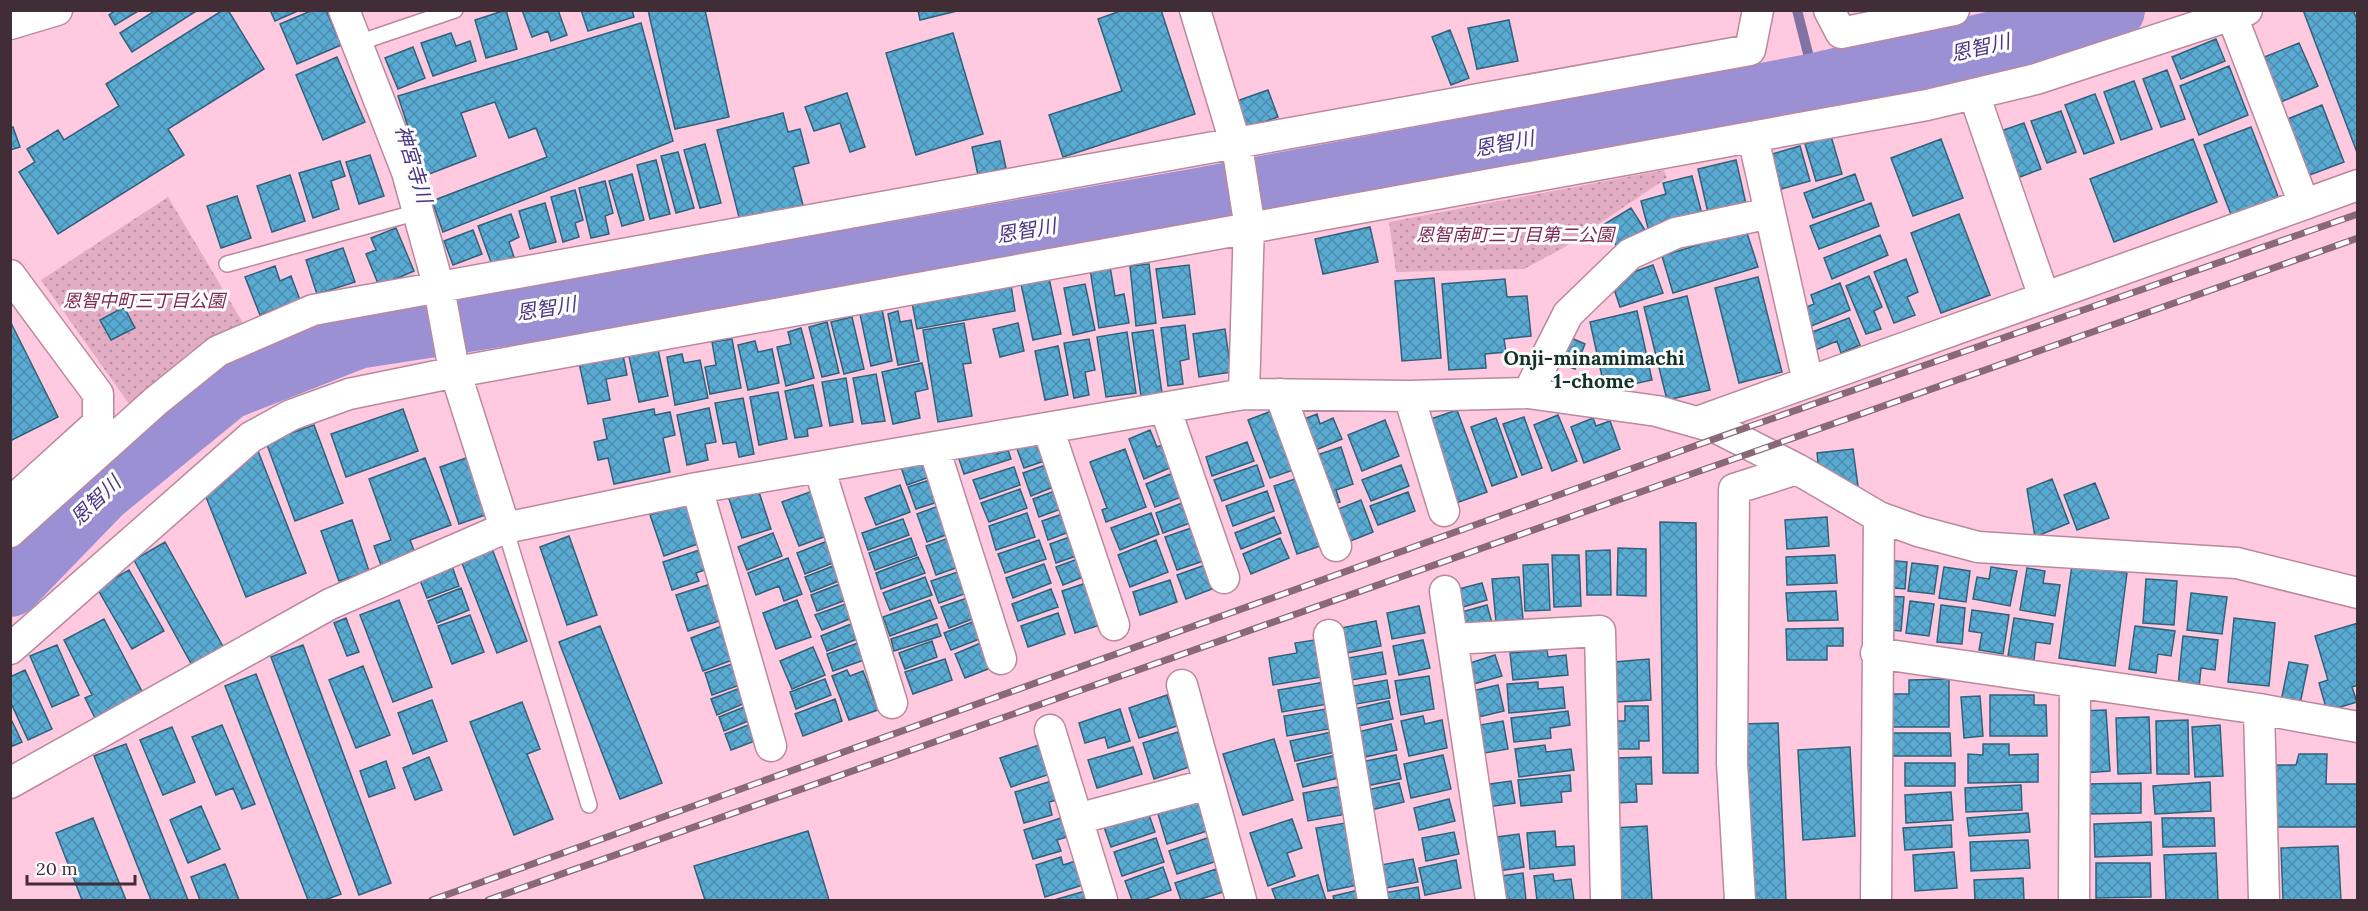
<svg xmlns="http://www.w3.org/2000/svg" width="2368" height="911" font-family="Lora,'Noto Sans JP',serif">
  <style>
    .grass { fill: url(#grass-dots) }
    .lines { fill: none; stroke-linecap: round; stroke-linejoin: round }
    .stream { stroke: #8172a5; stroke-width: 10 }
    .river { stroke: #9c90d4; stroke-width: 64 }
    .building { fill: url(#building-cross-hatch); stroke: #30627b; stroke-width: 1.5 }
    .lane-casing { stroke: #ba899e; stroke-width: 18 }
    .street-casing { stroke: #ba899e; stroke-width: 33 }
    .lane { stroke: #fff; stroke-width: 15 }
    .street { stroke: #fff; stroke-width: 30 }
    .rail-casing { stroke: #8a6977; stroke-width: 7 }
    .rail { stroke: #fcfcfc; stroke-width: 4.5; stroke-dasharray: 14; stroke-linecap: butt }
    .labels { text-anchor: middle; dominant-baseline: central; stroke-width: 6; stroke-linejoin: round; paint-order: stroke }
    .park-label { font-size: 18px; font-style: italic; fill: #7e2855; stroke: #fcfcfc }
    .water-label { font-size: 20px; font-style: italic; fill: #493484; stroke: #fcfcfc }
    .neighbourhood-label { font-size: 20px; font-weight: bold; fill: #123128; stroke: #fcfcfc }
  </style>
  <defs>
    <pattern id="grass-dots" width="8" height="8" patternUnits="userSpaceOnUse" patternTransform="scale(1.5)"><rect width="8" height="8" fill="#e2acc3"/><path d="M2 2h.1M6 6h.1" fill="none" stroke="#b98c9f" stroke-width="1.8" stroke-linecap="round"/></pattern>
    <pattern id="building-cross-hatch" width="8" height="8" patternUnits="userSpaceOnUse" patternTransform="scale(1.5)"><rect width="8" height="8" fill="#5aabd3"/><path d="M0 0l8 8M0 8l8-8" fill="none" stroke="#4c8cac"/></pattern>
  </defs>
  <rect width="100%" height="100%" fill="#ffc9e0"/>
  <!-- grass -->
  <path class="grass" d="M1664,170l3,8 -104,70 -39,21 -128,3 -7,-50z
    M168,197l75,126 -33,19 -78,66 -91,-128z"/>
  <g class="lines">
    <!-- stream -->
    <path class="stream" d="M1797,10l19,75"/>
    <!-- river -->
    <path class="river" d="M10,585l91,-94 126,-103 130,-51 536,-83 300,-53 623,-116 208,-49 89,-26"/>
  </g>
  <!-- building -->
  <path class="building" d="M116,10h24l-25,15 -6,-10z
    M156,10h42l-66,42 -12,-19z
    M223,10h5l36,59 -96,60 16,26 -126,79 -39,-62 16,-10 -8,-13 31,-19 6,10 55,-34 -13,-22z
    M270,10h30l-25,11z
    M313,10h13l15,35 -44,19 -17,-40z
    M506,10l11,39 -31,9 -11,-38z
    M522,10h36l9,25 -16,6 -3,-10 -16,6z
    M581,10h51l2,7 -46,14z
    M648,10h57l24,107 -54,12z
    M918,10h43l-41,10z
    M1123,10h38l34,104 -132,43 -14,-42 73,-24 -24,-72z
    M2303,10h50l5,12v133z
    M1509,20l9,41 -41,8 -9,-41z
    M641,23l32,118 -230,91 -11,-31 115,-44 -11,-29 -27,10 -14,-36 -34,11 15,43 -52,20 -26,-80z
    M1450,30l19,48 -18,7 -19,-48z
    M451,33l5,13 14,-5 6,20 -43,15 -12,-33z
    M953,33l30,101 -67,21 -30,-102z
    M2216,39l9,22 -44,18 -9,-22z
    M2299,43l19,43 -37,16 -19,-44z
    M413,47l12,31 -27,11 -13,-31z
    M337,57l28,65 -42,18 -27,-65z
    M2229,66l19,49 -49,20 -19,-49z
    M2167,70l18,49 -24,8 -18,-48z
    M2134,81l18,48 -31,11 -17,-48z
    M1268,90l10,27 -34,12 -10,-27z
    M847,93l18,54 -15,5 -10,-29 -26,8 -9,-24z
    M2095,94l19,49 -30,11 -19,-49z
    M2322,105l22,57 -37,14 -22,-56z
    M2061,111l15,41 -29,11 -16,-42z
    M783,113l5,19 12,-3 9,34 -16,4 10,38 -63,16 -23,-91z
    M2024,123l17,46 -29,11 -17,-47z
    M13,127l7,20 -10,3v-22z
    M2251,127l28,72 -47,18 -28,-72z
    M1831,136l11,38 -26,7 -11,-37z
    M1941,139l22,59 -50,18 -22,-58z
    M2193,139l24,63 -103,40 -24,-63z
    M1000,141l6,27 -28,7 -6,-28z
    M705,144l16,59 -21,5 -16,-58z
    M1800,146l10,35 -29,8 -9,-35z
    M678,152l16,56 -18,5 -15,-57z
    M370,155l14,41 -25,8 -13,-42z
    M656,160l14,54 -20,5 -13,-54z
    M1736,160l10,44 -38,9 -10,-44z
    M340,161l5,15 -14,5 8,28 -26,9 -14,-45z
    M632,174l12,46 -22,6 -13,-45z
    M1855,174l9,26 -51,18 -9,-25z
    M290,175l15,46 -33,11 -15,-46z
    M1692,176l10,38 -54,14 -7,-27 25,-7 -3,-11z
    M605,181l8,32 -8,3 4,18 -18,4 -12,-50z
    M575,190l8,30 -8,3 4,14 -16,5 -12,-45z
    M237,196l14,42 -30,10 -14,-42z
    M545,203l11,39 -26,7 -11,-38z
    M1871,203l8,23 -60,23 -9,-23z
    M1631,208l14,22 -28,17 -14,-22z
    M511,214l8,23 -10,5 5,15 -22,8 -14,-39z
    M1959,214l31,81 -49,18 -30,-80z
    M1370,227l8,35 -55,12 -8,-35z
    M396,228l18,43 -35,15 -13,-32 10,-4 -5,-12z
    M473,230l9,24 -29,11 -9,-24z
    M1746,230l12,37 -85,26 -11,-37z
    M1880,235l8,20 -56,24 -8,-21z
    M343,248l12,34 -38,12 -11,-34z
    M1906,259l12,33 -11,5 8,18 -21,8 -20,-51z
    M1149,264l7,59 -20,3 -6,-60z
    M1189,265l6,49 -32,4 -7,-49z
    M1653,265l10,28 -43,14 -9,-27z
    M275,266l5,15 11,-5 9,24 -40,15 -15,-38z
    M1110,266l5,30 9,-2 5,29 -30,5 -9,-59z
    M1869,276l13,31 -8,4 7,18 -15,5 -20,-48z
    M1758,277l24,95 -43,11 -24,-95z
    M1049,278l12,56 -28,6 -12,-56z
    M1434,278l7,80 -39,3 -7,-80z
    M1505,279l2,18 20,-1 4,40 -27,3 2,13 -21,2 1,14 -37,2 -7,-86z
    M1840,283l10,27 -41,17 -7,-18 12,-5 -3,-9z
    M1085,284l10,46 -22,5 -9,-47z
    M1011,285l4,26 -98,18 -5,-26z
    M1687,296l23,94 -43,10 -23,-93z
    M124,307l11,21 -24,12 -11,-20z
    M882,309l10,52 -21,5 -11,-52z
    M898,311l2,11 11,-2 8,41 -21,4 -10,-51z
    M1637,311l15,69 -47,10 -15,-68z
    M852,317l12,52 -20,5 -13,-52z
    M1849,318l11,27 -19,8 -4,-12 -24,10 -6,-17z
    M10,321l48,96 -48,24z
    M827,322l12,51 -17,4 -13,-50z
    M964,323l7,40 -8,1 9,52 -34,6 -15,-92z
    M1018,323l6,28 -24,6 -7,-28z
    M1185,325l4,34 -9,2 3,23 -15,2 -7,-58z
    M801,328l13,50 -28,8 -9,-39 14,-3 -3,-12z
    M1225,329l6,43 -32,5 -6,-43z
    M1153,330l9,63 -21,3 -9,-63z
    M1127,332l9,61 -30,4 -9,-60z
    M1569,337l16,7 -10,25 -16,-6z
    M732,339l9,49 -31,6 -5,-27 11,-2 -4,-23z
    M1089,339l6,31 -10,2 4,23 -15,3 -10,-55z
    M755,341l3,11 14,-3 7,34 -31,7 -10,-45z
    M657,345l11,51 -29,6 -11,-50z
    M1058,346l10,49 -23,5 -10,-49z
    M682,354l2,9 16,-3 8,38 -33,7 -8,-48z
    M623,355l4,20 -21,4 4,21 -22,4 -9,-41z
    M922,363l6,26 -13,3 5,26 -27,6 -11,-52z
    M876,374l9,47 -23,3 -9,-46z
    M846,378l7,44 -23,4 -8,-44z
    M813,385l9,41 -15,3 1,7 -13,2 -10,-47z
    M778,392l9,47 -28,6 -9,-48z
    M743,398l11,56 -15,3 -3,-15 -13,2 -8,-41z
    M709,408l7,34 -11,2 3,16 -21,5 -10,-50z
    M403,409l15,42 -72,26 -15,-43z
    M654,409l1,6 15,-3 5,23 -12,3 7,34 -56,12 -6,-26 -10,2 -4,-18 13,-3 -4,-20z
    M1277,409l22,59 -29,10 -22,-58z
    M1457,410l30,82 -31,11 -31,-82z
    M1317,414l3,10 13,-6 9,21 -31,13 -12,-31z
    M1558,415l19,46 -25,10 -18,-46z
    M1524,417l18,51 -20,7 -19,-51z
    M1496,418l21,59 -25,9 -21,-59z
    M1593,418l3,8 14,-5 10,28 -36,14 -13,-36z
    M1385,420l14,36 -37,15 -14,-36z
    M314,425l29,78 -48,18 -29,-79z
    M1150,430l7,17 15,-6 9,22 -37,16 -15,-40z
    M1045,436l8,22 -29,10 -8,-22z
    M1247,442l7,19 -42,15 -6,-19z
    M995,444l2,10 11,-4 3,9 -47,15 -6,-18z
    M1341,447l12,37 -17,6 4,12 -13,4 -16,-49z
    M1125,449l21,58 -40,15 -4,-12 5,-2 -17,-46z
    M1853,449l5,37 -16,2 -23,-17 -2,-18z
    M258,451l48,122 -60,24 -40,-100z
    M928,455l7,20 -28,10 -7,-21z
    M469,457l19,57 -29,10 -19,-57z
    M425,458l26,67 -41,15 5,13 -34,12 -7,-19 17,-6 -22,-61z
    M1054,462l7,22 -30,12 -8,-23z
    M1257,465l7,21 -42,15 -8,-21z
    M1401,465l8,21 -38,15 -9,-21z
    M1014,467l6,18 -40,14 -7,-19z
    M1180,470l9,24 -34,13 -9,-23z
    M1304,476l22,68 -29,10 -23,-68z
    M936,478l8,22 -28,9 -8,-22z
    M2052,479l17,44 -34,14 -8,-48z
    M2095,483l14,35 -32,12 -13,-35z
    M900,485l10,27 -34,13 -11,-27z
    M757,486l14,43 -29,9 -14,-42z
    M1063,488l6,18 -30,11 -6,-18z
    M1020,489l7,19 -38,14 -8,-19z
    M813,491l16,44 -30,11 -17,-44z
    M1267,491l7,20 -41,15 -7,-20z
    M1408,492l7,19 -37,14 -8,-19z
    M1190,500l8,20 -35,13 -7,-20z
    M1361,500l12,32 -30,12 -12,-32z
    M693,501l13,40 -42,15 -14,-41z
    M944,504l10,28 -27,10 -10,-28z
    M1071,511l6,18 -29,11 -6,-19z
    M1027,513l8,24 -39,13 -7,-24z
    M1151,513l8,21 -39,16 -9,-22z
    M1274,517l7,16 -40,16 -6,-16z
    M1827,517l2,29 -42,3 -2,-29z
    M903,519l6,16 -41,15 -6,-17z
    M352,520l17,51 -30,10 -18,-50z
    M1660,522l36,1 2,250h-35z
    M1197,526l12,33 -32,11 -12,-33z
    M773,533l9,23 -35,14 -9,-23z
    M1078,534l7,19 -29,10 -6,-19z
    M569,536l28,79 -30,10 -27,-78z
    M955,536l9,29 -28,10 -10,-29z
    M911,538l6,17 -42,15 -6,-17z
    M1280,538l9,20 -38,16 -8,-20z
    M830,540l8,21 -33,13 -8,-21z
    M1039,540l7,19 -41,14 -7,-19z
    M1156,540l12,32 -38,15 -12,-32z
    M165,542l60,108 -32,17 -59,-107z
    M491,546l36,95 -30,12 -37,-95z
    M706,548l7,19 -17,6 3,8 -27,9 -9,-28z
    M1618,548l28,1v47l-29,-1z
    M1610,550l1,45h-24l-1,-44z
    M1552,555h27l2,51 -27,1z
    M1835,555l2,28 -50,2 -1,-28z
    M1086,556l7,17 -30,12 -7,-18z
    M918,557l7,16 -44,16 -5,-16z
    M788,558l14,36 -18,7 -5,-15 -23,9 -8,-22z
    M1885,560l22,2 -2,27 -22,-2z
    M451,563l8,23 -32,12 -9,-23z
    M1912,563l26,3 -4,28 -26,-3z
    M838,564l6,15 -33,13 -6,-15z
    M1044,564l7,19 -38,15 -7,-20z
    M1208,564l9,23 -31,12 -9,-24z
    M1548,564l2,46 -25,1 -2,-46z
    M2072,565l55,8 -12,93 -56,-8z
    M1944,567l26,4 -4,31 -27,-4z
    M1991,567l26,4 -7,35 -37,-7 4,-22 12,2z
    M2027,568l18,3 -2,12 17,2 -5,31 -35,-6z
    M129,570l35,61 -32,18 -35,-61z
    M964,570l8,21 -33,12 -8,-22z
    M925,577l7,18 -42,15 -7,-17z
    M1519,577l4,42 -27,3 -4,-43z
    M2146,579l31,2 -3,44 -31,-2z
    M1170,580l7,22 -37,13 -7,-23z
    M717,582l11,36 -40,13 -12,-36z
    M845,582l6,16 -34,13 -6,-16z
    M1089,582l14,42 -28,9 -13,-42z
    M1482,583l5,17 -31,9 -5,-18z
    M461,588l8,22 -32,13 -9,-22z
    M1051,589l7,18 -40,14 -6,-17z
    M1836,591l2,29 -50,1 -2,-28z
    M2191,593l36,4 -5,37 -35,-4z
    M973,596l7,20 -31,12 -8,-21z
    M1884,596l20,1 -3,34 -20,-2z
    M399,600l33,87 -39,15 -33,-87z
    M797,600l14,37 -35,12 -13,-36z
    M930,600l7,18 -47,18 -7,-19z
    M1910,601l24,3 -5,32 -23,-3z
    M851,602l6,14 -35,14 -7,-15z
    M1487,605l5,18 -29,9 -5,-19z
    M1941,605l24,3 -3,36 -25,-2z
    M1419,606l6,27 -33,6 -5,-26z
    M1972,610l37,5 -6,39 -24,-4 3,-17 -13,-2z
    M1058,613l7,21 -37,13 -7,-21z
    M470,615l14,37 -32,12 -14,-38z
    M346,618l13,34 -12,4 -13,-33z
    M2014,618l39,6 -3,20 -14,-2 -2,18 -26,-4z
    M2234,618l41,5 -6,63 -41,-4z
    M104,619l42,80 -48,25 -13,-26 7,-3 -28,-55z
    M975,621l7,17 -31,12 -7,-17z
    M1376,621l5,25 -35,7 -5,-25z
    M856,622l6,15 -35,14 -6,-15z
    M2358,623v62l-6,2 5,15 -30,9 -8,-28 9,-3 -13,-44z
    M727,624l13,33 -37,14 -12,-33z
    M937,624l4,12 -47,15 -3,-12z
    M600,626l62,157 -42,16 -61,-157z
    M2135,626l40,5 -4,25 -13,-2 -2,19 -27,-4z
    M1843,628v18h-16v14h-40l-1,-31z
    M2183,636l35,4 -3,30 -14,-2 -2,20 -21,-2z
    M1321,639l7,37 -55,9 -4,-27 28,-5 -2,-10z
    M1423,640l7,28 -31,7 -6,-29z
    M932,641l5,16 -32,12 -6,-16z
    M861,642l6,17 -34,12 -6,-17z
    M983,642l10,25 -28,11 -10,-24z
    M57,645l22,50 -27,12 -22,-51z
    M303,645l88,238 -32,12 -88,-238z
    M813,647l12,28 -33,14 -12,-28z
    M1547,650l1,7 18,-2 2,20 -55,5 -3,-27z
    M1382,652l4,22 -40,7 -4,-22z
    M1495,655l7,21 -32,9 -6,-20z
    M945,659l7,21 -39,14 -8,-22z
    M1649,659l2,41 -35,2 -2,-40z
    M741,661l7,21 -36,13 -7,-22z
    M2289,662l19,3 -9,44 -19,-3z
    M363,666l27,69 -34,13 -27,-68z
    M25,670l27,59 -24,11 -18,-39v-24z
    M847,670l3,6 13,-5 15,39 -29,10 -17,-44z
    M256,674l85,220 -16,6h-17l-83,-214z
    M1429,676l5,33 -33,6 -6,-34z
    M825,679l6,16 -35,14 -6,-17z
    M1949,679v48h-58l-1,-33h19v-14z
    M1387,680l3,18 -39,7 -4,-18z
    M1324,682l4,22 -46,8 -4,-22z
    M1538,682v7l25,-2 2,21 -56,5 -2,-29z
    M1498,685l6,26 -30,7 -6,-26z
    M746,686l6,14 -35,15 -6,-16z
    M1167,695l10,31 -38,12 -10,-30z
    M1990,695h44v10h12l1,31h-57z
    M1980,696l3,40 -19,2 -3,-41z
    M835,699l7,22 -39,15 -8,-22z
    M432,700l15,41 -34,13 -15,-41z
    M1389,701l4,18 -40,8 -3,-17z
    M522,702l18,47 -13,5 26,65 -39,16 -44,-113z
    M752,704l6,13 -34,14 -5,-14z
    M1625,706h23l1,35h-10v8h-26l-1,-28h13z
    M1120,709l10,32 -22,7 -3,-11 -20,6 -6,-20z
    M1326,709l3,20 -42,7 -3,-20z
    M2106,710l4,61 -26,2 -4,-62z
    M1568,711l2,14 -20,3 1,10 -37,4 -3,-24z
    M1423,716l2,8 17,-4 5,28 -38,8 -8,-35z
    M10,717l12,25 -12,5z
    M2149,717l2,56 -33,1 -2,-56z
    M2188,720l1,54h-32l-1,-53z
    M759,721l6,16 -34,13 -6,-16z
    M1503,721l5,28 -29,5 -5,-28z
    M1778,723l8,177h-39l-7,-176z
    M1391,724l6,26 -37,8 -6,-25z
    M222,725l33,79 -13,5 -9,-21 -17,7 -24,-58z
    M2220,725l3,51 -28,1 -3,-50z
    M172,727l23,55 -32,13 -23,-55z
    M1178,732l11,35 -35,12 -11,-36z
    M1332,732l4,20 -41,9 -5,-20z
    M1892,733h58l1,23h-59z
    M1274,739l19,61 -50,15 -20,-61z
    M126,744l62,156h-37l-57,-144z
    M1042,744l8,30 -39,13 -11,-29z
    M1983,744h26v11l29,-1v28l-70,1v-29l15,1z
    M1545,745l1,7 25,-3 3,21 -55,7 -4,-28z
    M1133,747l9,27 -45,14 -9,-28z
    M1850,747l5,89 -52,4 -5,-90z
    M2299,754h28l-1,30h32v43h-85v-62h23z
    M1336,755l6,22 -39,10 -6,-23z
    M1396,755l5,24 -35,7 -5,-24z
    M1443,755l8,34 -40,9 -7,-34z
    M429,757l13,33 -27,10 -12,-32z
    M1651,757l1,27h-16l1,18 -22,1 -1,-45z
    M386,761l9,27 -26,9 -9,-26z
    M1905,763h50v23h-50z
    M1570,775l1,16 -10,1 1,10 -41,4 -3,-26z
    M1055,780l6,19 -12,3 3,13 -28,8 -9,-31z
    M1511,781l4,22 -28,4 -4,-22z
    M2210,782l1,29 -56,3 -2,-28z
    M1399,783l5,19 -33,8 -4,-20z
    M2141,783v30l-53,1 -1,-30z
    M2021,785l1,25 -56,2 -1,-24z
    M1342,786l5,28 -39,7 -5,-28z
    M1951,792l2,28 -47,3 -1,-28z
    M1449,799l6,22 -36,9 -5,-22z
    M1199,800l11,30 -43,14 -9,-30z
    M201,806l19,43 -32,14 -18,-43z
    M1147,809l8,23 -44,15 -8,-23z
    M2028,813l2,19 -61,4 -2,-18z
    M1064,817l6,19 -13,4 4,11 -28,8 -9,-29z
    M93,818l33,82h-44l-26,-67z
    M2162,818h52l1,28 -52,1z
    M1292,819l10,29 -15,5 8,23 -27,10 -18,-53z
    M1351,822l12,62 -35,7 -12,-63z
    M2151,822l1,33 -57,2 -1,-33z
    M1951,825l1,22 -47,3 -2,-22z
    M1647,826l5,74h-34l-5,-72z
    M808,831l21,69h-124l-11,-34z
    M1555,831l1,16 18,-1 1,19 -45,4 -3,-36z
    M1454,832l5,22 -33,7 -4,-23z
    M1519,834l5,33 -32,5 -3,-18 10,-2 -2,-15z
    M1210,837l7,24 -40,13 -8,-23z
    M1156,838l8,24 -42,14 -8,-24z
    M2028,840l2,28 -59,3 -1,-29z
    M2338,846l3,54h-58l-2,-52z
    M1954,852l3,36 -42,3 -2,-36z
    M2216,853l2,47h-52l-2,-45z
    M1061,857l2,8 19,-6 7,24 -44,14 -9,-32z
    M1413,859l5,23 -32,6 -5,-23z
    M1456,860l5,28 -36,7 -6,-27z
    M2096,863h54l1,34 -55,1z
    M225,864l14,36h-39l-9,-23z
    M1163,867l8,23 -28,10h-11l-7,-19z
    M1216,869l7,23 -25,8h-17l-6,-17z
    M1523,873l3,27h-28l-4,-23z
    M1553,874l1,7 17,-2 3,21h-37l-3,-24z
    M1318,875l8,25h-50l-4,-11z
    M2023,878l1,22h-49l-1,-20z
    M1418,887l2,13h-34l-2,-7z
    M1089,890l3,10h-38z
    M1359,890l3,10h-28l-1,-4z"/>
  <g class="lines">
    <defs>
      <path id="lane" d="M358,43l97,-33
        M227,264l191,-52
        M505,528l84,277"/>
      <path id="street" d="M344,10l63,162 32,116 14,77 52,163
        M1195,10l43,142 11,70 -5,172
        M1829,10l12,23 113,-23
        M2232,16l72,188
        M10,24l47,-14
        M1974,94l70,203
        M1753,137l55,245
        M10,275l88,119v29l-88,80
        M1528,393l40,-79 62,-60 46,-21 94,-20
        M1280,394l56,152
        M1409,396l35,115
        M1165,408l59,170
        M1697,422l661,-237
        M1048,428l66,197
        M934,448l67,211
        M819,467l73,236
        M697,488l74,258
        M10,532l146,-131 62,-50 95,-41 1437,-260 8,-40
        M1445,591l46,309
        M1329,635l44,265
        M1452,639l148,-8 6,269
        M10,649l241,-212 40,-22 58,-21 107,-22 1471,-267 109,-26 211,-69
        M1876,653l383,56 99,18
        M1182,685l59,215
        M2259,709l5,191
        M1050,730l52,170
        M10,783l320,-179 175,-76 192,-40 547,-94 165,2 119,-3 129,18 60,17 80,41 82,48 39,14 60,16 259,16 121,30
        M1077,819l132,-35
        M1740,900l-8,-137 2,-274 63,-20
        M1876,900l3,-383
        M2074,900l1,-218"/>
    </defs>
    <!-- lane casing -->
    <use href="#lane" class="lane-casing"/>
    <!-- street casing -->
    <use href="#street" class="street-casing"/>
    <!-- lane -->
    <use href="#lane" class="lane"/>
    <!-- street -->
    <use href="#street" class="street"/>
    <defs>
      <path id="rail" d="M432,900l1296,-466 630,-220
        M488,900l1870,-662"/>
    </defs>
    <!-- rail casing -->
    <use href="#rail" class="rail-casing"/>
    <!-- rail -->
    <use href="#rail" class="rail"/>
  </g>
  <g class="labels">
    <!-- park labels -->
    <g class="park-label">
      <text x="1515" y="234">恩智南町三丁目第二公園</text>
      <text x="144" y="300">恩智中町三丁目公園</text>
    </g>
    <!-- water labels -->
    <g class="water-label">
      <text transform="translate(1980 47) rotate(-13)">恩智川</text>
      <text transform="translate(1504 143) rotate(-11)">恩智川</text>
      <text transform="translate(414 164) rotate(73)">神宮寺川</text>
      <text transform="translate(1026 230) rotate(-10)">恩智川</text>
      <text transform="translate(546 308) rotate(-9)">恩智川</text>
      <text transform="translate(95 500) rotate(-44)">恩智川</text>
    </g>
    <!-- neighbourhood labels -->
    <g class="neighbourhood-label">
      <text x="1594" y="357">Onji-minamimachi<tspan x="1594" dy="23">1-chome</tspan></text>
    </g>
  </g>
  <!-- border -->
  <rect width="2368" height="911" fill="none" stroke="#412d36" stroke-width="24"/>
  <!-- scale -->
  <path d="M27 875v9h108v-9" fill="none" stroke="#412d36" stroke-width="3"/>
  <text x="36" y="875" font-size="18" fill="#412d36" stroke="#fcfcfc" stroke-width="4.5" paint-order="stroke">20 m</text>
</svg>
